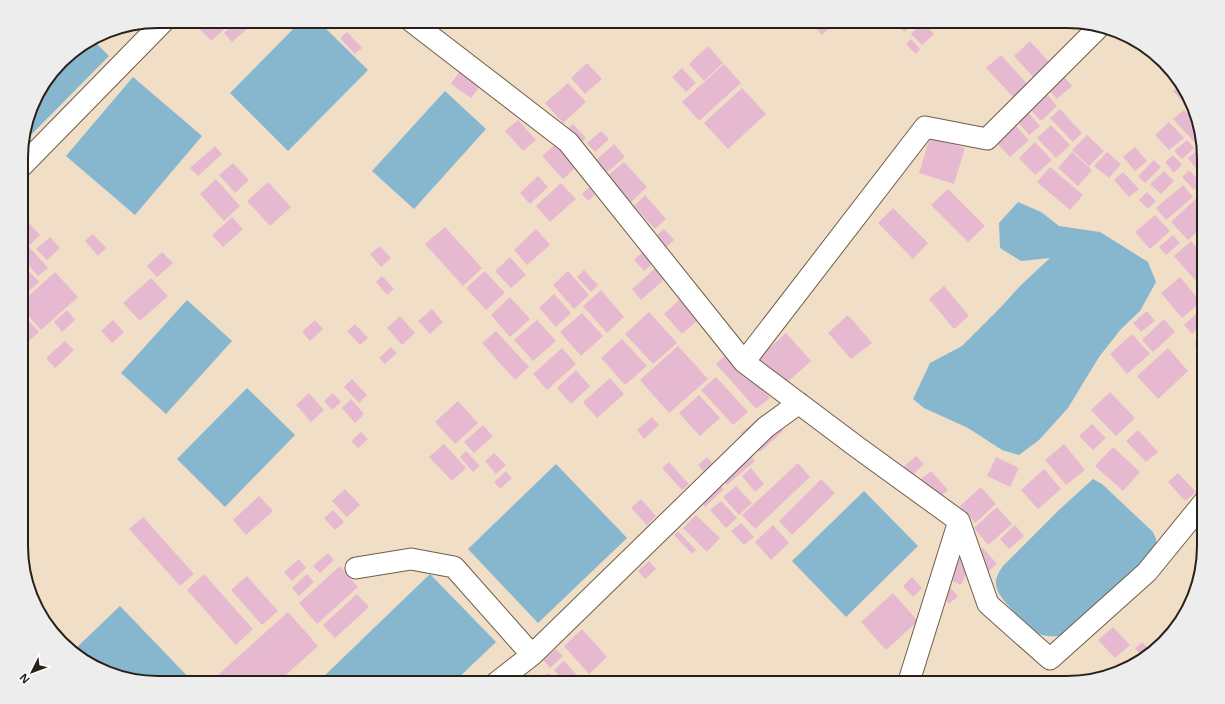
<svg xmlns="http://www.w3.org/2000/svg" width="1225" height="704" font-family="'Noto Sans',sans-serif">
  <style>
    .water { fill: #87b6cf }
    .building { fill: #e7b9d1 }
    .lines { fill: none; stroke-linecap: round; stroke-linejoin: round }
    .street-casing { stroke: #6e5e4a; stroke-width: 23 }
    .street { stroke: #fff; stroke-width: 21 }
    .rim { fill: none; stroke: #282119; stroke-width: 2 }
  </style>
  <rect width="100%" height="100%" fill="#f1dec7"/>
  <!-- water -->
  <path class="water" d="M301,21h17l50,49 -80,81 -58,-58z
    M92,39l17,17 -87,88v-4l13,-43 32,-42z
    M133,77l69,59 -67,79 -69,-59z
    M445,91l41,38 -72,80 -42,-38z
    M1018,202l23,10 18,14 41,6 48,30 8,20 -16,29 -19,18 -22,28 -31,51 -29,32 -20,15 -17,-5 -34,-22 -44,-20 -11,-9 17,-36 32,-17 39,-39 20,-22 29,-27 -29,3 -21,-13 -1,-25z
    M187,300l45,41 -66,73 -45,-41z
    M247,388l48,47 -70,72 -48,-48z
    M556,464l71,74 -89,85 -70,-74z
    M1093,479l9,5 51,48c2,4 4,8 3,12 -3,14 -77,79 -92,92 -6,0 -16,1 -22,-1 -10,-4 -43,-36 -45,-46 -3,-9 1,-16 6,-23l56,-56z
    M864,491l54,55 -72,71 -54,-56z
    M430,574l66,68 -43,41h-126l-5,-5z
    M120,606l74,77h-37l-68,-18 -15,-15z"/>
  <!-- building -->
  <path class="building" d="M192,21h37l2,2 -20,18z
    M238,21h5l6,6 -17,15 -8,-9z
    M812,21h25l-15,14 -12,-13z
    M904,21l11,1 -11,10 -5,-6z
    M923,22l11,12 -12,11 -11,-11z
    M347,32l15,16 -7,6 -15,-16z
    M911,39l9,10 -4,5 -10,-10z
    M1030,41l20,22 -16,15 -20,-22z
    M708,46l15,17 -19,18 -15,-17z
    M1001,55l29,32 -14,13 -30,-32z
    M587,63l15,16 -17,15 -14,-16z
    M724,64l17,19 -42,38 -17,-19z
    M682,68l14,15 -10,9 -14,-15z
    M459,72l21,14 -9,12 -20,-14z
    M1061,73l11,13 -15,13 -12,-13z
    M568,83l18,19 -23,21 -18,-20z
    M1182,83l4,14 -4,4 -9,-10z
    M742,88l24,26 -38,35 -24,-26z
    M1042,89l15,17 -16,15 -16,-17z
    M1024,108l16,18 -11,9 -15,-18z
    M1060,109l22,24 -9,9 -23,-24z
    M1184,110l10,10 8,23 -4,3 -25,-27z
    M518,120l18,20 -13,11 -18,-20z
    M1169,122l15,16 -15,12 -14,-15z
    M573,124l13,14 -8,8 -13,-15z
    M1014,124l15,16 -19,17 -15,-16z
    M1051,125l19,20 -14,13 -19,-20z
    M601,131l8,8 -14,13 -8,-9z
    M1087,135l17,16 -15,15 -17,-16z
    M930,137l35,11 -11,36 -35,-11z
    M1187,140l7,8 -12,11 -8,-8z
    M558,142l21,23 -16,14 -21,-23z
    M1035,142l17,18 -17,15 -16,-17z
    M614,144l11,13 -18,15 -11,-12z
    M215,146l7,8 -24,22 -8,-8z
    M1135,147l12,14 -12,10 -12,-14z
    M1200,148l4,5v21l-3,1 -13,-17z
    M1072,152l20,18 -14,16 -20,-18z
    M1107,152l14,12 -12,14 -15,-12z
    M1173,155l9,10 -8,8 -9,-11z
    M1154,160l7,7 -16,16 -7,-7z
    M624,162l23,25 -16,15 -24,-26z
    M233,163l16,17 -14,13 -16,-18z
    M1050,167l33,28 -13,15 -33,-28z
    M1189,170l12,13 -7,7 -12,-13z
    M1164,171l10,10 -13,13 -11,-10z
    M1123,172l16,17 -10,8 -15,-17z
    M538,176l10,11 -18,17 -10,-11z
    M216,179l24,27 -16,15 -24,-27z
    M268,182l23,25 -21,19 -23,-25z
    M561,183l15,16 -26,23 -14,-16z
    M1183,185l10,12 -27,23 -10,-12z
    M589,187l6,8 -7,6 -6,-7z
    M948,189l37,37 -17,16 -37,-37z
    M1204,191v35l-16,14 -17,-18z
    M1147,192l9,9 -8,8 -9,-9z
    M645,195l21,24 -11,10 -21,-23z
    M893,208l35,35 -15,16 -35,-36z
    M22,215l18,20 -10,10 -8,-9z
    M1155,215l15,16 -20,18 -15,-17z
    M232,217l11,12 -20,18 -11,-12z
    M445,227l37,41 -19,18 -38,-42z
    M536,229l14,16 -23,20 -13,-15z
    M664,229l10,11 -8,7 -10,-11z
    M1204,233v12l-7,-7z
    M93,234l13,14 -8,8 -13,-15z
    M1173,235l7,8 -14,12 -7,-8z
    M50,237l10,11 -13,12 -11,-11z
    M22,239l26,29 -10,8 -16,-18z
    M1191,241l13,15v29l-3,2 -27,-31z
    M380,246l11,12 -10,9 -11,-13z
    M644,251l10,11 -10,9 -10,-11z
    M162,252l11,11 -16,14 -10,-11z
    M510,257l16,18 -15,13 -16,-17z
    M22,264l17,18 -17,15z
    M659,265l9,11 -27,24 -9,-11z
    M584,270l14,15 -7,7 -14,-15z
    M485,271l20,22 -19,17 -20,-22z
    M568,271l21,24 -15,14 -21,-24z
    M55,272l23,25 -37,33 -19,-21v-7z
    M382,276l12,13 -7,6 -11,-13z
    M1180,277l21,25 -19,16 -21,-25z
    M151,278l17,18 -28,25 -17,-18z
    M944,286l25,30 -15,13 -25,-30z
    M601,290l23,27 -17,16 -24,-27z
    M554,294l17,19 -15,14 -17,-19z
    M510,297l20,22 -20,18 -19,-22z
    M679,300l18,21 -15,13 -18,-20z
    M432,309l11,13 -13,12 -12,-13z
    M1201,309l3,2v12l-12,11 -8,-9z
    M67,310l8,10 -13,12 -8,-10z
    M1147,311l8,10 -14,11 -8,-9z
    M649,312l28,31 -24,21 -28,-30z
    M582,313l21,23 -22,20 -21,-24z
    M22,314l17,18 -17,15z
    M848,315l1,2h1l22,26 -21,16 -23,-26z
    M400,316l15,17 -13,12 -15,-17z
    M1164,319l11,13 -22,20 -11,-12z
    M113,320l11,12 -12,11 -11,-12z
    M315,320l8,9 -13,12 -8,-9z
    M537,320l19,21 -23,20 -19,-21z
    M355,324l13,14 -8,7 -13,-14z
    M496,331l33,36 -14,13 -33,-37z
    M786,333l25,28 -29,26 -25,-28z
    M1132,334l18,20 -23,20 -17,-20z
    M1204,335v18l-10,-9z
    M622,339l25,27 -22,19 -24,-27z
    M65,341l9,9 -19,18 -9,-10z
    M678,346l30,33 -39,34 -29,-33z
    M391,347l6,6 -12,11 -6,-6z
    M562,348l14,16 -29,26 -14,-16z
    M1168,348l20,23 -30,28 -21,-23z
    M729,352l41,46 -14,11 -40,-45z
    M576,370l14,16 -19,18 -14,-16z
    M716,377l32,35 -15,13 -32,-35z
    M610,378l14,16 -27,24 -14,-16z
    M352,379l15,16 -8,8 -15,-16z
    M1110,392l25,26 -19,18 -25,-26z
    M309,393l15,17 -13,12 -15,-17z
    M333,393l8,9 -9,8 -8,-9z
    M699,395l21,23 -20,18 -21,-23z
    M351,399l13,15 -9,9 -13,-15z
    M458,401l20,22 -23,21 -20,-22z
    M762,415l6,6 -21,19 -6,-7z
    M652,417l7,8 -15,14 -7,-9z
    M1092,424l14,14 -13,12 -14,-14z
    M483,425l10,11 -19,17 -10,-11z
    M778,425l5,6 -23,21 -6,-6z
    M1138,430l20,22 -12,10 -20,-21z
    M361,432l7,7 -10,9 -7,-7z
    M444,444l22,24 -14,13 -23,-24z
    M1064,444l21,26 -19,15 -21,-25z
    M1113,447l27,25 -17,19 -28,-25z
    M466,451l14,15 -7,6 -13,-15z
    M747,452l8,9 -28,24 -7,-8z
    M494,453l12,12 -10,9 -11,-13z
    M916,456l8,8 -17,16 -8,-9z
    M707,457l7,8 -9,8 -7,-8z
    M996,457l23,11 -9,19 -23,-11z
    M669,462l20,22 -7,6 -20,-22z
    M798,463l12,14 -55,52 -13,-14z
    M751,468l13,16 -9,8 -13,-16z
    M1044,469l17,20 -23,20 -17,-19z
    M506,471l6,7 -12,11 -6,-7z
    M931,471l17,19 -12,11 -17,-20z
    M1178,473l18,19 -11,9 -17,-19z
    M821,479l14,14 -43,42 -13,-14z
    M717,482l7,7 -19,18 -8,-8z
    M736,486l16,17 -13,12 -16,-18z
    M981,487l15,17 -21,19 -15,-17z
    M345,489l15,16 -13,12 -15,-16z
    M259,496l14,15 -27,24 -13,-15z
    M641,499l15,17 -9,9 -16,-17z
    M721,501l16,17 -11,10 -16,-18z
    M997,507l15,17 -24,21 -14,-17z
    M333,510l11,12 -9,8 -11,-12z
    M696,515l24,23 -13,14 -24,-24z
    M143,517l51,57 -14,12 -51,-57z
    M741,523l13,14 -10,8 -13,-14z
    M773,525l16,18 -18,17 -16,-18z
    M1015,525l9,11 -15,13 -9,-10z
    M678,531l18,19 -4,4 -18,-19z
    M983,548l14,16 -9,8 -14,-16z
    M328,553l6,7 -14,13 -7,-7z
    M960,558l11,6 -10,21 -11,-5z
    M299,559l7,9 -14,13 -8,-9z
    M649,561l7,8 -11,10 -7,-8z
    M340,566l18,21 -41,37 -18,-21z
    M204,574l49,55 -17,16 -49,-55z
    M307,574l7,8 -15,14 -7,-8z
    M247,576l31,35 -16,14 -31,-35z
    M912,577l10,11 -9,9 -10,-11z
    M947,584l11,12 -9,8 -11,-12z
    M893,593l25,28 -32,29 -25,-28z
    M357,594l12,13 -34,31 -12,-13z
    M288,612l30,34 -41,37h-50l-8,-9z
    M1113,627l17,18 -15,13 -17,-18z
    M582,629l25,28 -18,17 -25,-28z
    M1142,642l8,8 -7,7 -8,-9z
    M556,649l7,7 -13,12 -7,-8z
    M564,661l13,14 -8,8h-4l-11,-13z
    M548,673l6,7 -2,3h-6l-4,-5z"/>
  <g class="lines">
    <defs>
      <path id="street" d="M411,21l157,121 176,220 113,85 102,74 29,83 62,55 97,-87 57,-70
        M22,166l142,-145
        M744,362l181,-235 62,12 110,-110
        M356,568l55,-9 43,8 78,88 234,-228 33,-24
        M496,683l36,-28
        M911,683l-1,-5 49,-157"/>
    </defs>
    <!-- street casing -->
    <use href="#street" class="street-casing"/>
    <!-- street -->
    <use href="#street" class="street"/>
  </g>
  <!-- crop -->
  <path d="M0 0H1225V704H0ZM158 28H1067A130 130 0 0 1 1197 158V546A130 130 0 0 1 1067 676H158A130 130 0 0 1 28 546V158A130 130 0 0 1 158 28Z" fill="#eeeded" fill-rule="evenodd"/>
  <path class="rim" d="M158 28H1067A130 130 0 0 1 1197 158V546A130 130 0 0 1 1067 676H158A130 130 0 0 1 28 546V158A130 130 0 0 1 158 28Z"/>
  <!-- north arrow -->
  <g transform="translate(32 672) rotate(228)" stroke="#ffffff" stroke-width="3" paint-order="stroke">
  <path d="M0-3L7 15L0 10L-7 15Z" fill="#282119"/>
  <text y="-6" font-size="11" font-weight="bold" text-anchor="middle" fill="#282119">N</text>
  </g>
</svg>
